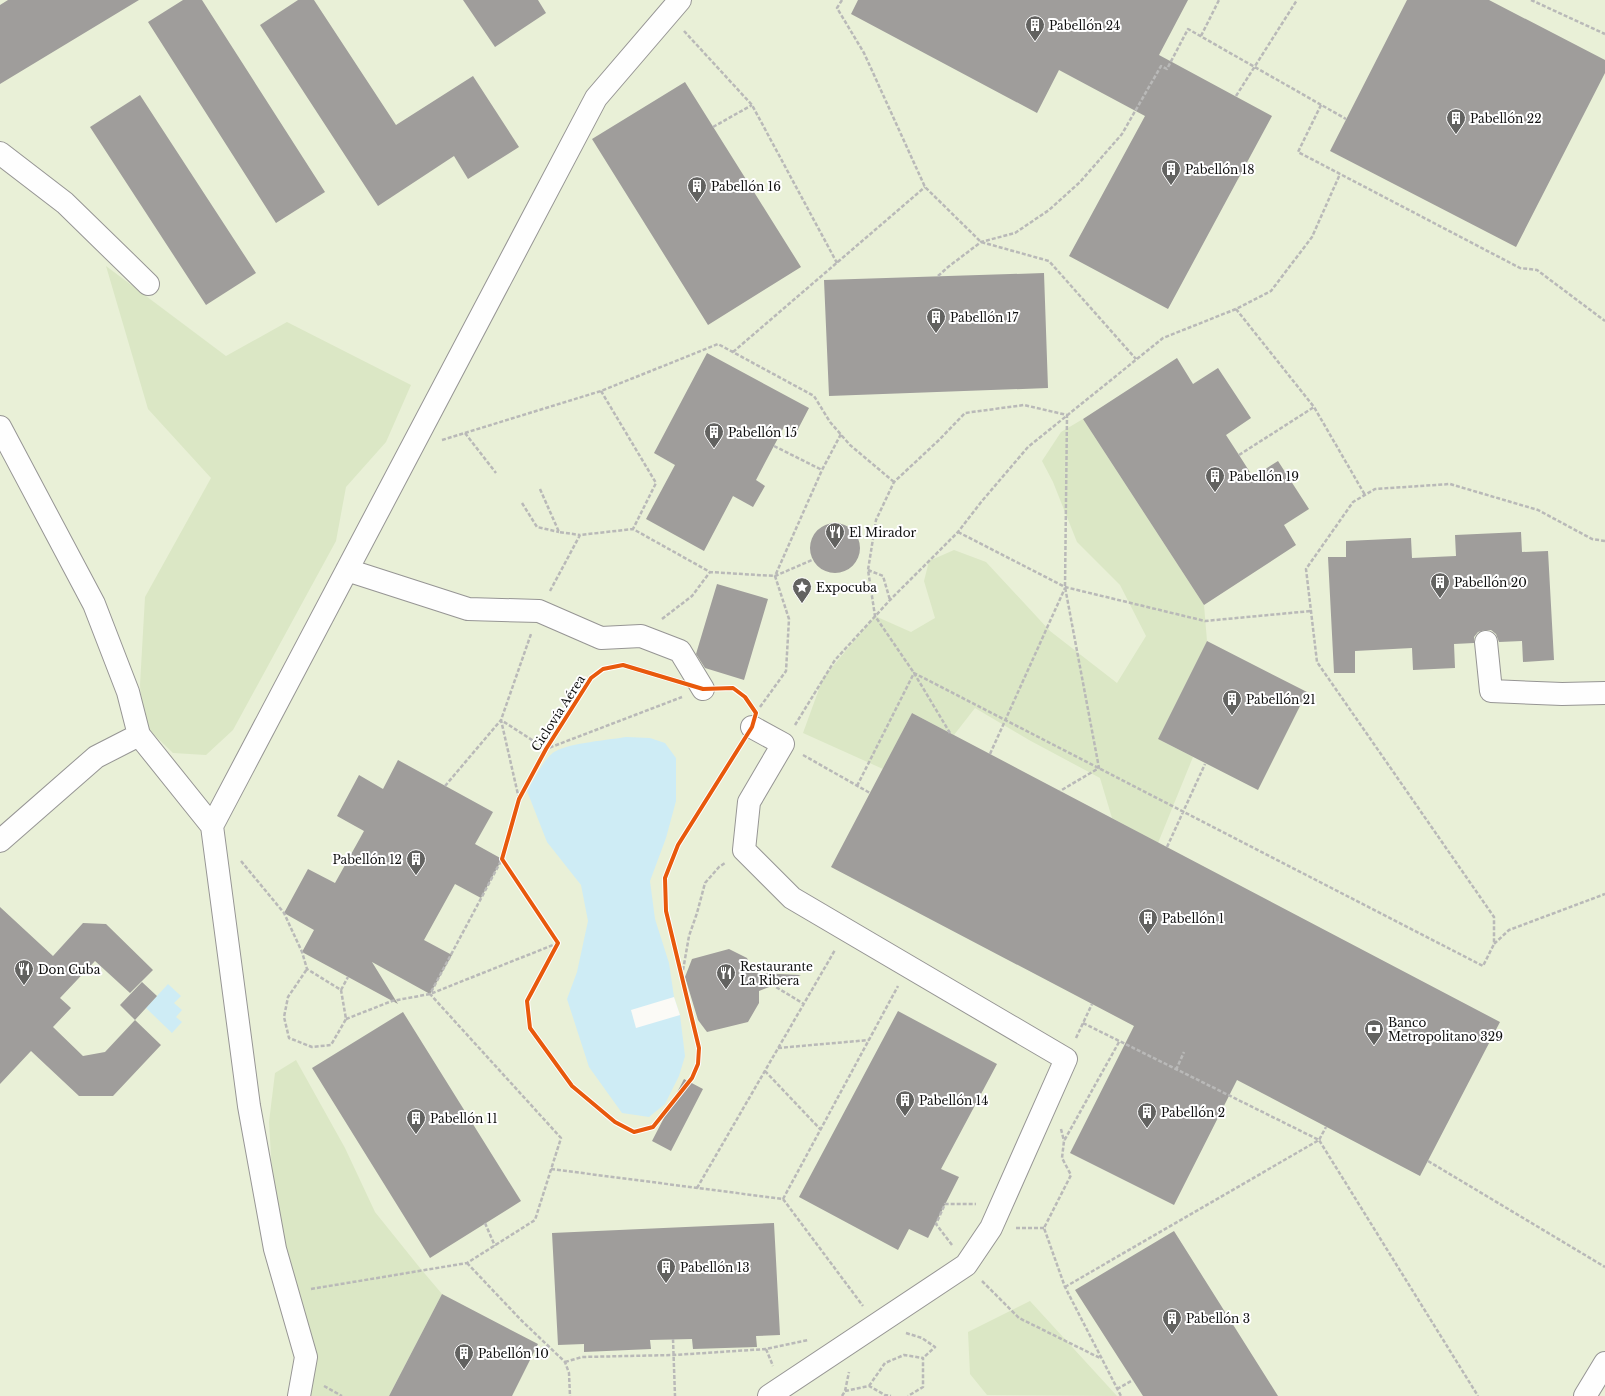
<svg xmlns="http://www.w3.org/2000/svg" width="1605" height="1396" font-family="'Libre Baskerville',serif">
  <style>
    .green { fill: #e9f0d7 }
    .forest { fill: #dbe7c5 }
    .water { fill: #ceecf5 }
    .pier { fill: #fbfaf6 }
    .building { fill: #9f9d9b }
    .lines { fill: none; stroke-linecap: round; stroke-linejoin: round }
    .minor-casing { stroke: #969594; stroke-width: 24 }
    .path { stroke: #b9b9b8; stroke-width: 2.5; stroke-dasharray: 4 2; stroke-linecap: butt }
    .minor { stroke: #fefefe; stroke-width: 22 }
    .cycleway-casing { stroke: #fff; stroke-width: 6 }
    .cycleway { stroke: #e8590c; stroke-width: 4 }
    .labels { text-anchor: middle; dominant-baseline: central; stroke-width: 4; stroke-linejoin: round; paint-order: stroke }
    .poi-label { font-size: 12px; fill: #101010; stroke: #fff; text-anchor: start }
    .street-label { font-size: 12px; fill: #101010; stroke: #fff }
  </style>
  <rect width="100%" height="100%" fill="#fbfaf6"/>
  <!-- green -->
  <path class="green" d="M0,0h1605v1396h-1605z"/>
  <!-- forest -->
  <path class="forest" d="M106,266l120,90 61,-34 124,63 -25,57 -40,45 -10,54 -103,189 -27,25 -33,-2 -30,-29 -3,-39 5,-88 66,-119 -63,-69z
    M1083,419l121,186 3,36 -49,98 35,18 -35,86 -46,-25 -12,-40 -71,-38 -54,-32 -21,27 -42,-22 -29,56 -80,-36 20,-55 52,-62 36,16 24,-14 -11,-37 5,-20 25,-11 32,12 64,69 67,52 29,-47 -26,-51 -43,-43 -24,-60 -11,-21 19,-29z
    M296,1060l49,88 30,64 45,56 22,26 -53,102h-79l5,-42 -30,-113 -13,-69 -3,-50 6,-49z
    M1030,1301l87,95 -130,-1 -17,-21 -2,-42z"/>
  <!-- water -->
  <path class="water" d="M626,737l24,1 15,5 11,15v43l-10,37 -16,43 5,38 14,44 5,34 6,18 5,41 -6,20 -14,28 -16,13 -27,-4 -33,-46 -22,-68 10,-27 11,-51 -7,-36 -34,-43 -20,-51c6,-10 19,-36 29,-40 15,-8 52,-11 70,-14z
    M168,984l13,12 -7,7 8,7 -6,7 6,5 -10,11 -26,-25z"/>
  <!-- pier -->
  <path class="pier" d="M674,997l6,18 -44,13 -5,-18z"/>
  <!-- building -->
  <path class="building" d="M8,0h131l-139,84v-79z
    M183,0h19l123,192 -49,31 -128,-201z
    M298,0h16l82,125 77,-49 46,71 -51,32 -14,-23 -76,50 -118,-181z
    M463,0h75l8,13 -51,34z
    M858,0h330l-29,55 113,61 -104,193 -99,-53 76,-140 -86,-46 -22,43 -186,-99z
    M1407,0h82l116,60v13l-89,174 -186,-96z
    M685,82l116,185 -93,58 -116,-186z
    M140,95l116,178 -50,32 -116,-178z
    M1044,273l4,115 -219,8 -5,-116z
    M707,353l102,55 -12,23 -12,-6 -29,55 9,6 -12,21 -20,-11 -29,55 -58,-32 29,-54 -21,-12z
    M1177,358l16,26 25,-16 33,50 -25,17 13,20 14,22 25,-16 31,48 -25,16 12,20 -92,60 -121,-186z
    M810 548a25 25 0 1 1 50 0a25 25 0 1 1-50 0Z
    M1521,532l1,20 26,-1 6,109 -31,2 -1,-21 -23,1 -3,-8 -5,-4h-6l-7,2 -4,5v6l-20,1 1,24 -42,2 -1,-22 -57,3v22h-21l-6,-116h18v-16l65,-3 1,20 44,-2 -1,-21z
    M717,584l51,15 -24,81 -39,-12 -9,-14z
    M1207,641l100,51 -49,98 -100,-51z
    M912,713l588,309 -80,154 -183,-96 -63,125 -104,-52 64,-127 -303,-159z
    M398,760l95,52 -18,32 27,15 -21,39 -26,-14 -31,56 28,15 -22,39 -58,-32 26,42 -96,-52 12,-22 -30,-17 24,-44 27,14 29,-52 -27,-15 22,-41 24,14z
    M0,907l53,49 30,-33 23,1 47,46 -23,23 -35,-32 -35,37 11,10 -18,19 30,29 22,-4 30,-32 26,25 -48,51h-34l-48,-45 -31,33z
    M729,949l18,9 7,15 47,2 -42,16v12l-11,19 -41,10 -9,-12 -13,-43 7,-18z
    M142,982l15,14 -22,24 -15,-15z
    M898,1011l99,53 -56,105 18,8 -31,61 -19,-9 -11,21 -99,-53z
    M403,1012l118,189 -91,57 -118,-190z
    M684,1079l19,10 -32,62 -19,-10z
    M774,1223l6,112 -24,1 1,11 -64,2 -1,-10 -42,1 1,9 -67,3v-8l-26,1 -6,-112z
    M1174,1231l104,165h-135l-68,-106z
    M442,1294l96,50 -26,52h-123z"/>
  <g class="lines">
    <defs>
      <path id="minor" d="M0,153l65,50 83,81
        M0,427l94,177 34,88 11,43 73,91
        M347,570l121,39 71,2 62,27 40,-2 39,15 23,38
        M1486,642l5,49 71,3 43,-1
        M752,727l31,17 -34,58 -5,48 48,48 274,161 -75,169 -25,37 -197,131
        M0,841l96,-84 43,-22
        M299,1396l7,-39 -31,-108 -26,-143 -37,-280 384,-728 84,-98
        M1585,1396l20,-33"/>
    </defs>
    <!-- minor casing -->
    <use href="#minor" class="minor-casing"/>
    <!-- path -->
    <path class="path" d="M842,0l-5,8 27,45 61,134 56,55 68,19 87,98
      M1531,0l74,34
      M684,31l68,74 85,158
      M1201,36l18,-36
      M1236,96l61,-96
      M1321,105l-23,47 222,116 17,2 68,51
      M713,127l39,-22
      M938,276l10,-9 33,-25 34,-9 34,-23 31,-28 42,-48 39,-68 6,3 21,-40 158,90
      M1236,309l78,98 51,88
      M733,352l192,-165
      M601,391l55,92 -23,46
      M465,433l31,40
      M442,440l159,-49 117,-47 96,52 16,26 20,23 44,37
      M774,446l48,24
      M1239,455l75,-48
      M540,489l19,43 21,3
      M522,503l15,24 22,5
      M958,532l107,55 140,34 106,-10
      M1605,541l-13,-2 -54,-29 -88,-26 -75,5 -22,13 -47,67 11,93 177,255v27l15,-14 96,-36
      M868,570l15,6 7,24
      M550,591l30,-56 53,-6 77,43 65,4 37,-16
      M662,619l30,-23 18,-24
      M760,707l26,-36 3,-52 -14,-43 47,-106 19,-36
      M795,725l40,-65 55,-60 68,-68 24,-31 46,-54 135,-109 73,-29 35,-18 41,-54 28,-63
      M950,733l-36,-60 -39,-57 -7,-46 8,-50 18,-38 45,-42 26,-27 59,-8 43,10 -2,172 34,181 -39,23
      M990,754l75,-166
      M803,755l67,38
      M445,786l56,-66 45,29 136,-52
      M857,786l57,-113 569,293 11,-22
      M519,799l-18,-79 30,-86
      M1167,847l38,-83
      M241,861l43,52 18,39 5,17 34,21 5,29 -15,26 -19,2 -23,-9 -5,-21 4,-20 19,-28
      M682,976l7,-40 8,-23 8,-30 14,-16 6,-4
      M766,981l38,23
      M341,990l7,-13
      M346,1019l46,-18 38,-7 128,-51
      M1083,1023l236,117 159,256
      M1076,1038l16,-34
      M1119,1042l-55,99 -2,17 9,17 -27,53 21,59 56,109
      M778,1048l91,-8
      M1176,1070l8,-18
      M765,1071l56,59
      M1061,1129l3,12
      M1428,1161l177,106
      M551,1169l232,30 80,107
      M697,1188l138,-238
      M783,1199l115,-213
      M485,1223l10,23
      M1016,1228h28
      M952,1245l-16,-21 9,-20h31
      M467,1263l54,57 44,42 4,11 1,23
      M982,1281l37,37 81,40
      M1065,1287l254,-147 7,-13
      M311,1289l156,-26 68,-43 26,-82 -131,-144 72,-135
      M906,1333l16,5 13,9 -12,11
      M673,1339l2,57
      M766,1349l7,17
      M565,1362l17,-5 92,-2 92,-6 42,-9
      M324,1386l18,10
      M869,1386l16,-23 19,-8 19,3v29l-15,9
      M1117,1389l16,-9
      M845,1391l24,-5 16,9 6,1
      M842,1396l3,-5 4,-19"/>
    <!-- minor -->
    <use href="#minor" class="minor"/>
    <defs>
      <path id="cycleway" d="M623,665l80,24 30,-1 12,9 11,16 -4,14 -74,118 -13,33 1,33 33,137 -1,16 -6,14 -39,49 -19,5 -19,-10 -43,-36 -42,-58 -3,-27 31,-58 -56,-84 17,-60 27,-50 45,-71 12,-9z"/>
    </defs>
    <!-- cycleway casing -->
    <use href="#cycleway" class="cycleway-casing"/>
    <!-- cycleway -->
    <use href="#cycleway" class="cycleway"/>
  </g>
  <!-- icons -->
  <defs>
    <symbol id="building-pin" viewBox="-11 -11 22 30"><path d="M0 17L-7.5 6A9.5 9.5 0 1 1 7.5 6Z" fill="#626260" stroke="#fff"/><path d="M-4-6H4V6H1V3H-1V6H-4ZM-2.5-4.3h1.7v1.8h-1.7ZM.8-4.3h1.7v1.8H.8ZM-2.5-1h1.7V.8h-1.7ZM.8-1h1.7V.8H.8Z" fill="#fff"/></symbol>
    <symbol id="restaurant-pin" viewBox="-11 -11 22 30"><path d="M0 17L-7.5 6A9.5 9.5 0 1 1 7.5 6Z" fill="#626260" stroke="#fff"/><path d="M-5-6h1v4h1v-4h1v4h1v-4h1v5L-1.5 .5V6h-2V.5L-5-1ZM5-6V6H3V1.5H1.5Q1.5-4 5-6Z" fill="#fff"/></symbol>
    <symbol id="sight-pin" viewBox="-11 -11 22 30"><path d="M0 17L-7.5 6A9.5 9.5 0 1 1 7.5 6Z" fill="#626260" stroke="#fff"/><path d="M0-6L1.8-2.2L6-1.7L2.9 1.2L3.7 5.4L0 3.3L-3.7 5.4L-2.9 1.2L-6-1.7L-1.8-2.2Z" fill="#fff"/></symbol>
    <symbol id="bank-pin" viewBox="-11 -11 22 30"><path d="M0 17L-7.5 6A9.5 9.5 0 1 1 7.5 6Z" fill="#626260" stroke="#fff"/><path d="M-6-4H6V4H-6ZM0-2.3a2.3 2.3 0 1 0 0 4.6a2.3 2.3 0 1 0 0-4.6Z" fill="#fff"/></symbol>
  </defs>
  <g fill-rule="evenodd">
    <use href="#building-pin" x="1024" y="14" width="22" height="30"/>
    <use href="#building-pin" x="1445" y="107" width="22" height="30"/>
    <use href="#building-pin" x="1160" y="158" width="22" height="30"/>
    <use href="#building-pin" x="686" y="175" width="22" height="30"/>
    <use href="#building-pin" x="925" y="306" width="22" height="30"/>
    <use href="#building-pin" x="703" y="421" width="22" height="30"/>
    <use href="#building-pin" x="1204" y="465" width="22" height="30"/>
    <use href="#restaurant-pin" x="824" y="521" width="22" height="30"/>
    <use href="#building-pin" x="1429" y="571" width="22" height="30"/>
    <use href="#sight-pin" x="791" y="576" width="22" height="30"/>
    <use href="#building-pin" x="1221" y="688" width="22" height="30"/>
    <use href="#building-pin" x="405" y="848" width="22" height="30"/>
    <use href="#building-pin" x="1137" y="907" width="22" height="30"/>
    <use href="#restaurant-pin" x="13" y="958" width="22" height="30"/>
    <use href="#restaurant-pin" x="715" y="962" width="22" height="30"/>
    <use href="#bank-pin" x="1363" y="1018" width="22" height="30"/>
    <use href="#building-pin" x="894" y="1089" width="22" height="30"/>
    <use href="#building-pin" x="1136" y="1101" width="22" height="30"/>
    <use href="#building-pin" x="405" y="1107" width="22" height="30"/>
    <use href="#building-pin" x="655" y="1256" width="22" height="30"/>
    <use href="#building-pin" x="1161" y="1307" width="22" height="30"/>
    <use href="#building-pin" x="453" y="1342" width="22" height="30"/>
  </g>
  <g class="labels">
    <!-- poi labels -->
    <g class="poi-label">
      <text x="1049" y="25">Pabellón 24</text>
      <text x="1470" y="118">Pabellón 22</text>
      <text x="1185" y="169">Pabellón 18</text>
      <text x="711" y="186">Pabellón 16</text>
      <text x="950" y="317">Pabellón 17</text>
      <text x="728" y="432">Pabellón 15</text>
      <text x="1229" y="476">Pabellón 19</text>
      <text x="849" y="532">El Mirador</text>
      <text x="1454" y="582">Pabellón 20</text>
      <text x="816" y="587">Expocuba</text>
      <text x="1246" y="699">Pabellón 21</text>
      <text x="402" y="859" text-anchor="end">Pabellón 12</text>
      <text x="1162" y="918">Pabellón 1</text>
      <text x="740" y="966">Restaurante<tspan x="740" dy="14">La Ribera</tspan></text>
      <text x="38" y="969">Don Cuba</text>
      <text x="1388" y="1022">Banco<tspan x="1388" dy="14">Metropolitano 329</tspan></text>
      <text x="919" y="1100">Pabellón 14</text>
      <text x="1161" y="1112">Pabellón 2</text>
      <text x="430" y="1118">Pabellón 11</text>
      <text x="680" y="1267">Pabellón 13</text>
      <text x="1186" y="1318">Pabellón 3</text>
      <text x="478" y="1353">Pabellón 10</text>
    </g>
    <!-- street labels -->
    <g class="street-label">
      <text transform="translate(558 713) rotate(-57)">Ciclovía Aérea</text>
    </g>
  </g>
</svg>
